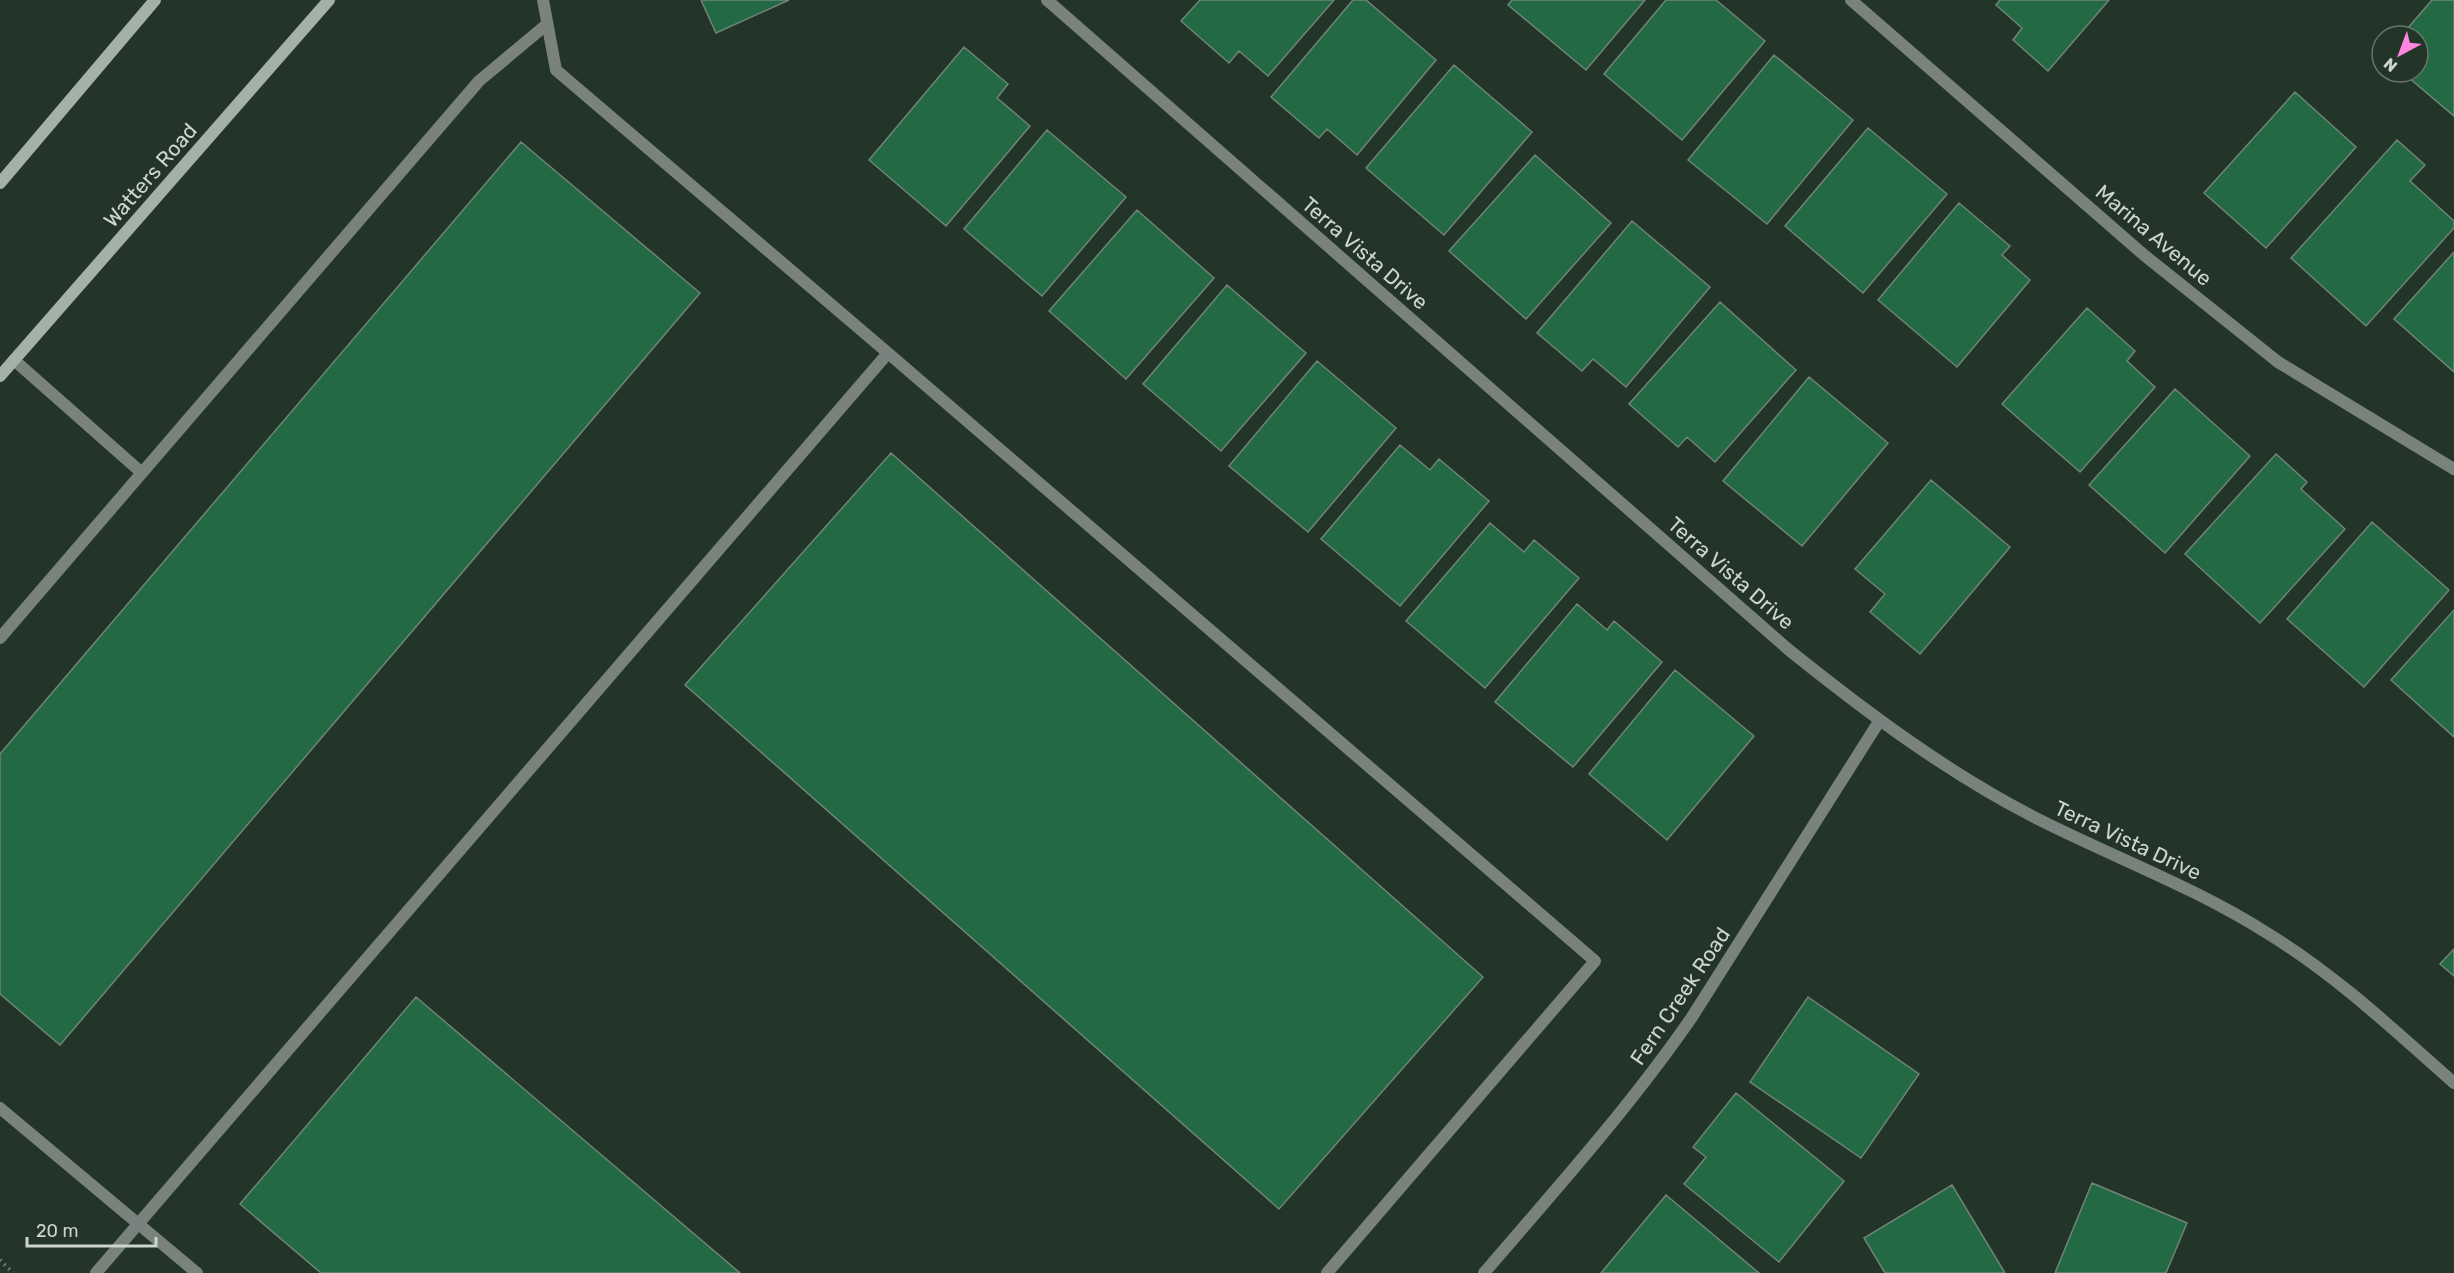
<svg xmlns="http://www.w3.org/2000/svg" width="2454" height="1273" font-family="Rubik,sans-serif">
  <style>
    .building { fill: #226944; stroke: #708477; stroke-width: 1.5 }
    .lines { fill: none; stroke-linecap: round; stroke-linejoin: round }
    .path { stroke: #77857c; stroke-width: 4; stroke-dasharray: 1.5 4.5; stroke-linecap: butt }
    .service { stroke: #79827c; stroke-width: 12 }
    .minor { stroke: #79827c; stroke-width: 12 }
    .secondary { stroke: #a3b1a8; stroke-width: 12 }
    .labels { text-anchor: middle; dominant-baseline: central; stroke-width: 4.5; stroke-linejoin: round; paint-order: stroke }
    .street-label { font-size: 21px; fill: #ccd6cf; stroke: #233429 }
  </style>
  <rect width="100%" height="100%" fill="#233429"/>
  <!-- building -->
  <path class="building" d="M701,0h88l-73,33z
    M1200,0h134l-66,76 -29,-25 -10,12 -48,-42z
    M1353,0h13l70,60 -79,95 -30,-26 -8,9 -48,-41z
    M1512,0h133l-59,70 -78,-65z
    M1666,0h50l49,41 -83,99 -78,-66z
    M2000,0h109l-61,71 -35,-31 9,-12 -26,-23z
    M2432,0h22v116l-52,-44h16v-36h-17z
    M964,47l44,37 -11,14 33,28 -84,100 -77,-66z
    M1774,55l79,65 -86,104 -79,-64z
    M1454,65l78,67 -88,103 -78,-67z
    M2295,92l61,55 -90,101 -62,-55z
    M1868,128l79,66 -84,99 -78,-67z
    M1047,130l79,67 -84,99 -78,-67z
    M2397,140l28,25 -15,16 44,40v7l-88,98 -75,-68z
    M521,142l179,151 -640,752 -60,-51v-240z
    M1535,155l76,68 -85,96 -77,-68z
    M1959,203l51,43 -8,9 28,25 -73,87 -79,-67z
    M1137,210l77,68 -88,101 -77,-68z
    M1632,221l78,66 -84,100 -33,-28 -11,12 -45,-38z
    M2454,252v120l-60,-53z
    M1227,285l79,68 -85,98 -78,-67z
    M1720,302l76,68 -81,92 -28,-25 -9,10 -49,-43z
    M2087,308l48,43 -8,10 28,26 -75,85 -78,-68z
    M1317,361l79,67 -88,104 -79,-66z
    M1809,377l79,66 -86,103 -79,-65z
    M2175,389l75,67 -85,97 -76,-68z
    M1400,445l30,25 9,-11 50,42 -89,105 -79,-67z
    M891,453l592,524 -204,232 -594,-524z
    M2276,454l31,28 -6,7 44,40 -85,94 -75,-69z
    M1931,480l79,67 -90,107 -50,-42 15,-18 -30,-25z
    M2372,522l77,68 -85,97 -77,-68z
    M1490,523l34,29 10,-12 45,38 -94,110 -79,-67z
    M1577,604l30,26 7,-9 48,41 -89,105 -78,-65z
    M2454,610v127l-63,-57z
    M1675,670l79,66 -87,104 -78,-66z
    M2454,949v27l-14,-12z
    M416,997l324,276h-419l-81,-69z
    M1808,997l111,77 -58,84 -111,-76z
    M1736,1093l108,88 -65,81 -95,-78 22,-27 -13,-10z
    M2092,1183l95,40 -21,50h-111z
    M1952,1185l53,88h-120l-21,-35z
    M1666,1195l93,78h-158z"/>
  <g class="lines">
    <!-- path -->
    <path class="path" d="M0,1260l13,13"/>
    <!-- service -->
    <path class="service" d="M543,0l13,70 332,283
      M14,360l128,113
      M0,638l479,-557 67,-56
      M0,1108l197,165
      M96,1273l792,-920 707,608 -268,312"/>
    <!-- minor -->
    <path class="minor" d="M1047,0l742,650c76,61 156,121 243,166 78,40 161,70 235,117 69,42 127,97 187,150
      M1851,0l293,255 134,107 176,107
      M1484,1273c72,-84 145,-165 208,-256l188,-297"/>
    <!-- secondary -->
    <path class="secondary" d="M0,183l155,-183
      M0,376l329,-376"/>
  </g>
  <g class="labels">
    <!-- street labels -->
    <g class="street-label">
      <text transform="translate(150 175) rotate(-49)">Watters Road</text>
      <text transform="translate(2154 235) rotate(40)">Marina Avenue</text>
      <text transform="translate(1365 253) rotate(41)">Terra Vista Drive</text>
      <text transform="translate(1731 573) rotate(41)">Terra Vista Drive</text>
      <text transform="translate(2128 840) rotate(25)">Terra Vista Drive</text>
      <text transform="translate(1680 996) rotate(-56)">Fern Creek Road</text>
    </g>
  </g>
  <!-- north arrow -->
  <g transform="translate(2400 54) rotate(221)"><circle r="28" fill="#233429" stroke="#67756b" stroke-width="1.5"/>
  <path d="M0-4.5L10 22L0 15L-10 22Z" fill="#fe86e1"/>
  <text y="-9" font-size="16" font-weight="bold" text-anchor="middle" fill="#ccd6cf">N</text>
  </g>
  <!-- scale -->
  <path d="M27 1237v9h129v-9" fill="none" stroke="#ccd6cf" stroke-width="3"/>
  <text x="36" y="1237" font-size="18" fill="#ccd6cf" stroke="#233429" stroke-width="4.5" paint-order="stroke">20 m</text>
</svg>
